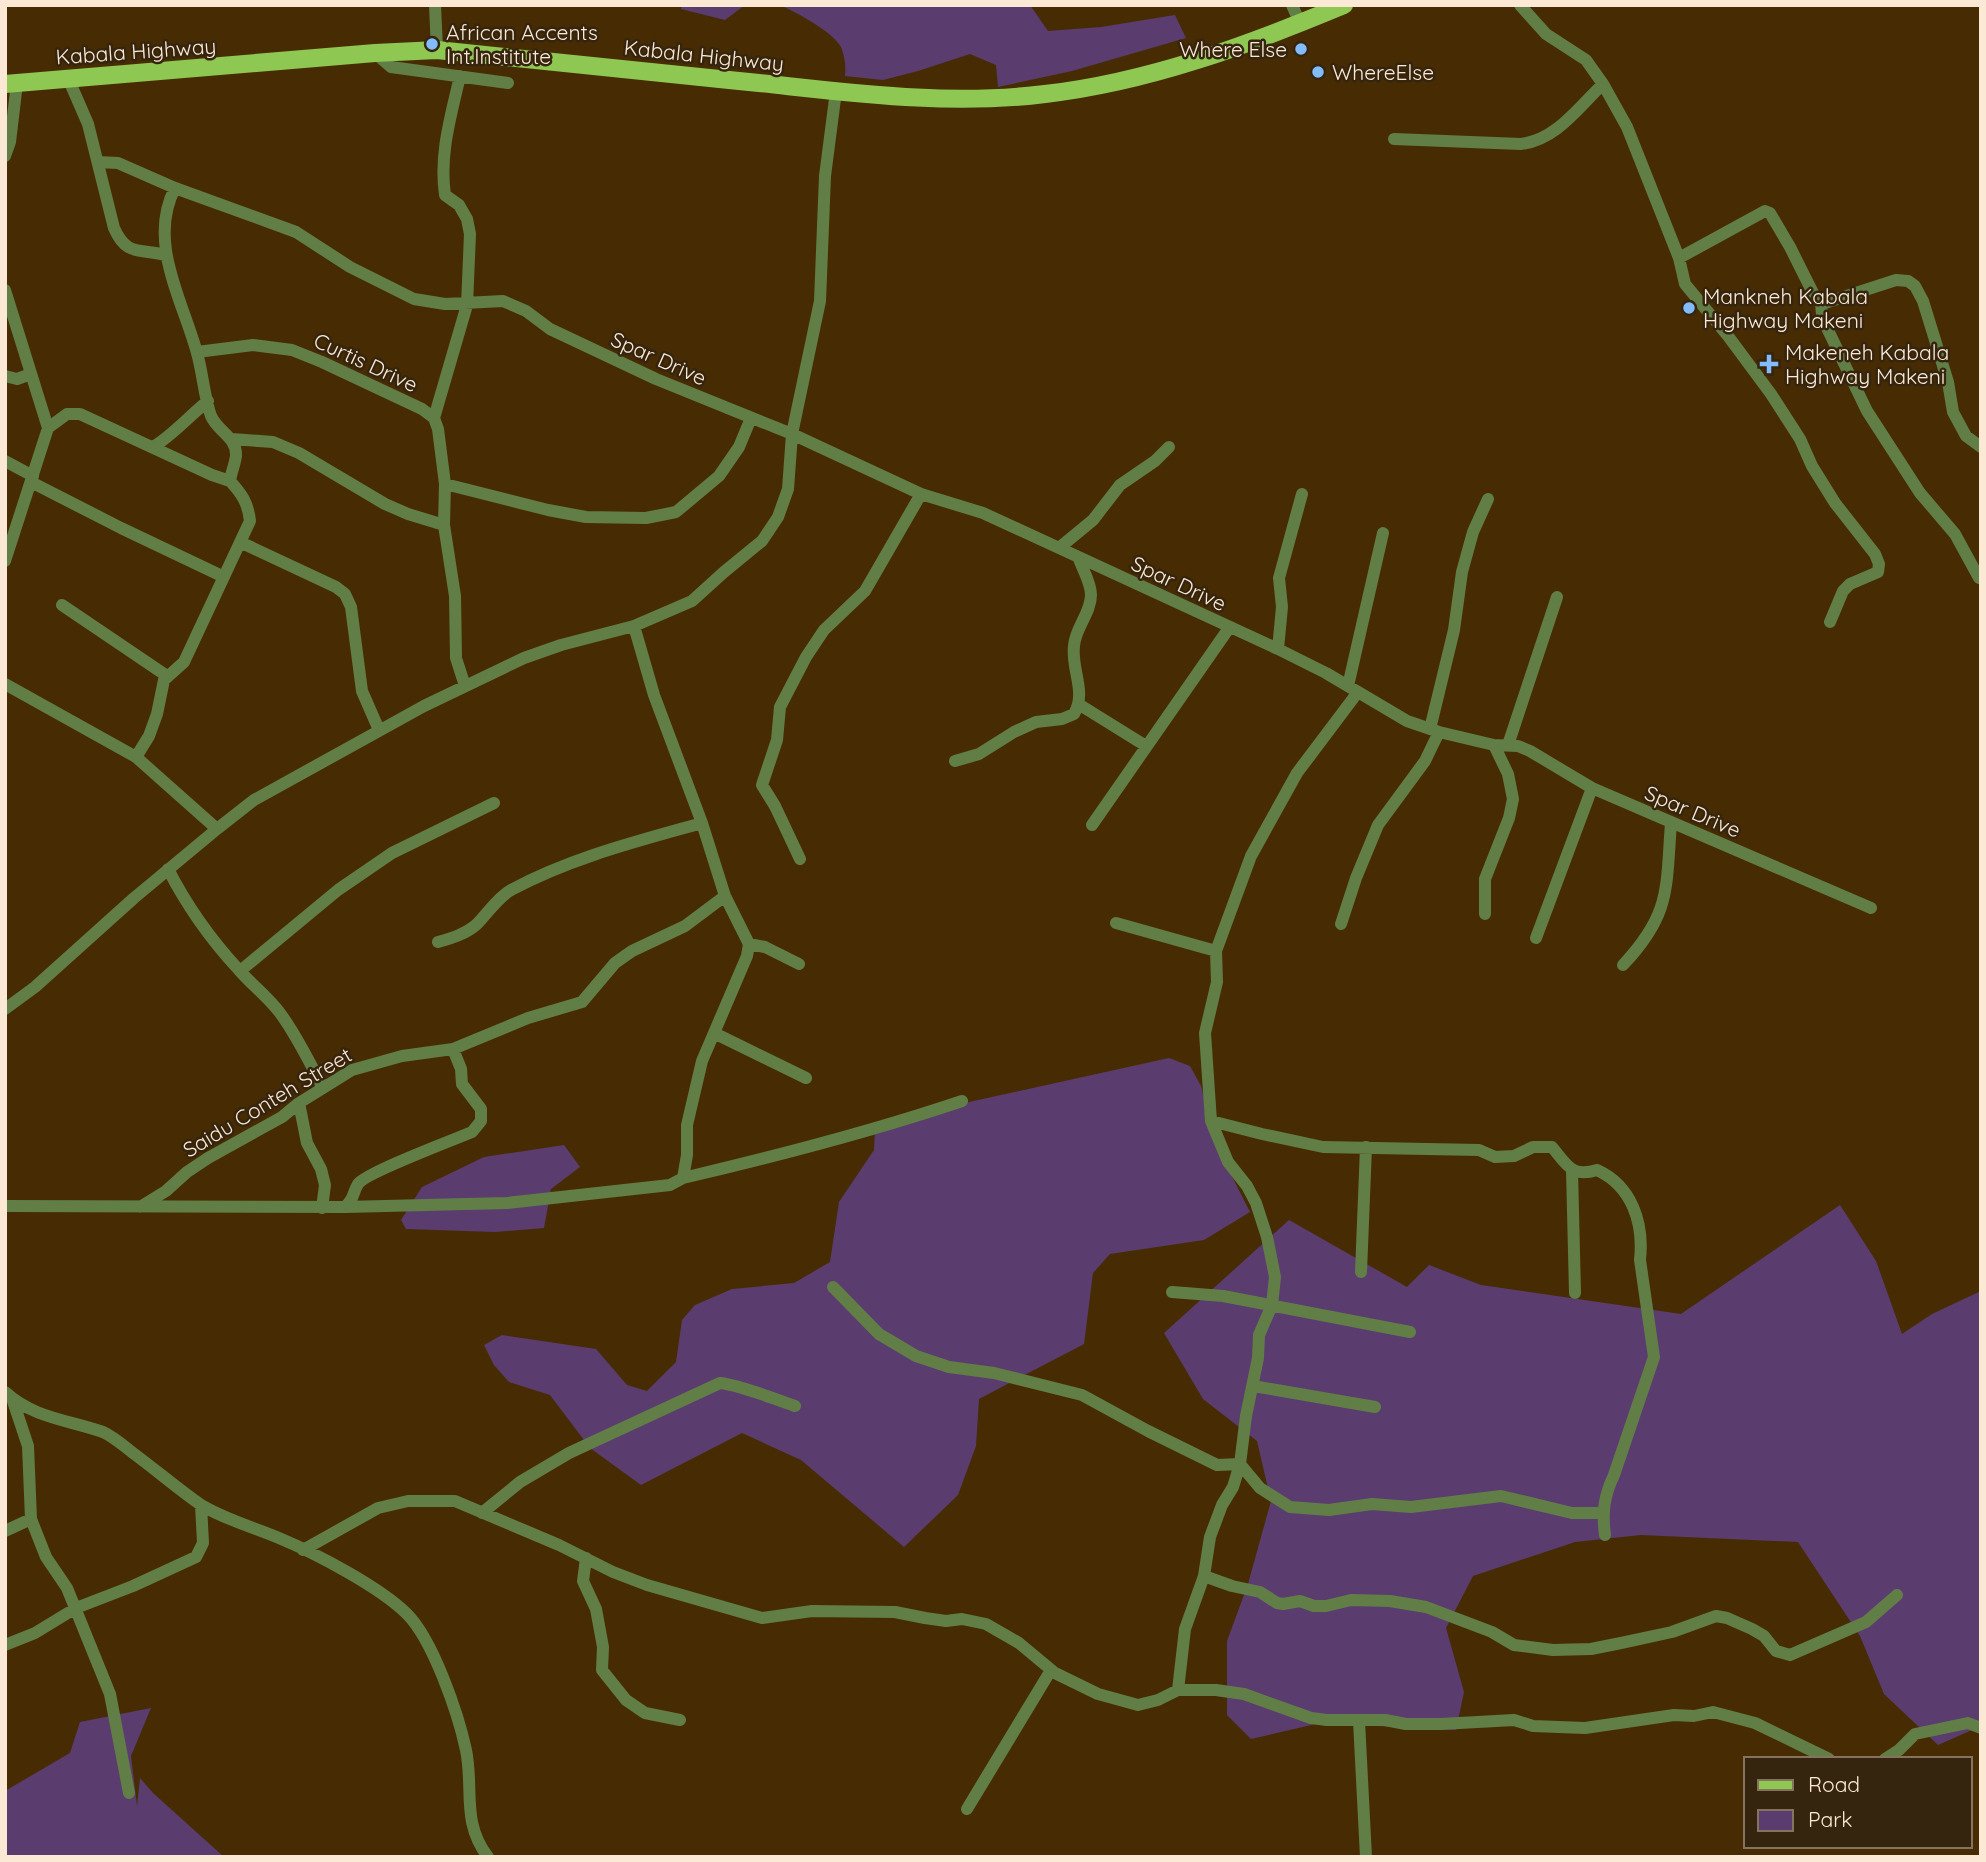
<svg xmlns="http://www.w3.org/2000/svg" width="1986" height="1862" font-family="Quicksand,sans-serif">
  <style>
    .green { fill: #5b3c6f }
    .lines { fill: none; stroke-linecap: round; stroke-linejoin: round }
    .street { stroke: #617e47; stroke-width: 12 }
    .primary { stroke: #8ec751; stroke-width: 18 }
    .poi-dot { fill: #82bcfa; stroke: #36250e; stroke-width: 2.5 }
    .labels { text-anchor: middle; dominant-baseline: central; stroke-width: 5; stroke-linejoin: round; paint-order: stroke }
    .poi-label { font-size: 21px; fill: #fbe9d5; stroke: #36250e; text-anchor: start }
    .street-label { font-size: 21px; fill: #fbe9d5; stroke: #36250e }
  </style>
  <rect width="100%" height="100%" fill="#472c03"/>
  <!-- green -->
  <path class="green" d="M682,5h63l-20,15 -44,-11z
    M780,5h250l18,26 53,-4 74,-12 11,23 -114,33 -74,16 -2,-22 -26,-11 -52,17 -35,9 -38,-4c1,-10 0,-19 -4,-29 -8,-15 -45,-35 -61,-42z
    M1169,1058l21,8 11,20 18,65 31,61 -46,28 -94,14 -17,19 -9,71 -105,55 -3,47 -18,49 -54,52 -103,-87 -59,-27 -101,52 -51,-37 -40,-53 -41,-13 -15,-17 -10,-20 18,-10 94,14 31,36 20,6 29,-29 6,-42 13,-15 37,-16 62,-6 36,-21 9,-60 35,-52 1,-20 17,-11z
    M564,1145l16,22 -29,22 -7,39 -49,4 -89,-3 -5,-9 21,-33 62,-30z
    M1840,1205l36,56 26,73 30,-20 49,-23v435l-43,19 -54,-51 -24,-58 -62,-94 -157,-7 -66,7 -102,34 -27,52 18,64 -8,38 -136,-7 -69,16 -24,-24v-74l21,-57 23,-83 -14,-60 -54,-42 -39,-66 125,-113 118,67 22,-22 52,20 200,29z
    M151,1708l-20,48 6,50 3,-28 13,15 71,64h-219v-66l65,-38 10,-31z"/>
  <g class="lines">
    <!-- street -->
    <path class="street" d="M435,5l2,45
      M1292,5l8,18
      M1520,5l26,29 40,26 17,24 24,43 52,131 6,26 43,52 43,58 29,45 12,27 23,37 40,51 4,10 -1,8 -28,12 -7,7 -13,31
      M375,53l16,14 117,16
      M68,78l20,46 26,104c13,29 25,20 51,27
      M1394,139l127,5c35,-4 57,-36 82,-60
      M5,156l5,-14 7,-59
      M98,162l20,1 57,25 121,44 54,35 64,32 31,5 58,-3 23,10 24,18 106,50 136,55 129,60 62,19 295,136 48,24 81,48 32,11 55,13 24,1 12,5 62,37 279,120
      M1679,258l86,-47 5,2 20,34 23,46 8,9h7l68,-22 12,1 7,5 8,15 25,81 5,30 13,24 15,11
      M5,290l43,138
      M1821,302l1,13 5,13 40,83 53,82 35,41 24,44
      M197,352l56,-7 39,5 30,12 100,47 12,9
      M5,376l12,3 14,-5
      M434,418l33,-113 3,-71 -3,-15 -8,-14 -14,-10c-6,-41 6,-79 15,-119
      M434,418l4,11 7,55 -1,41 11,71 1,62 9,28
      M232,439l41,3 26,11 86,51 23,10 36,11
      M153,447c20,-12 36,-31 55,-46
      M5,461l28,15
      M31,482l90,46 103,49
      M445,484l103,26 38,7 60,1 30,-6 43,-36 20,-29 12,-29
      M240,542l96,45 9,7 6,13 11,84 17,39
      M1059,548l34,-28 27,-35 35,-24 14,-14
      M5,561l43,-133 19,-14h13l132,61 18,6
      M62,605l105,71
      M1278,649l4,-42 -3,-29 23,-84
      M5,684l131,73 81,72
      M1348,686l35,-153
      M1080,705l66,41
      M1430,729l24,-99 8,-58 11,-40 15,-33
      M1508,745l49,-148
      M136,757l13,-21 8,-22 7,-34 20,-18 66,-141c-2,-18 -8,-27 -20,-40 1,-8 5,-17 6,-25 1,-19 -18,-24 -25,-40 -7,-19 -8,-42 -14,-63 -14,-52 -50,-111 -22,-165
      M955,761l24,-7 35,-22 22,-10 26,-3 12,-5c13,-22 -3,-44 0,-68 1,-18 17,-33 17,-51 0,-12 -8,-25 -12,-36
      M1092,825l137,-197
      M800,859l-25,-53 -13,-21 15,-45 3,-33 26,-50 18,-27 41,-39 56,-97
      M168,869c19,37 43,71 71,101 13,15 29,27 41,43 17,23 30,50 43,75
      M1485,914v-35l24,-61 4,-19 -5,-25 -14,-29
      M1116,923l100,28
      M1341,924l15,-46 22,-53 47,-64 14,-29
      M1536,938l56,-150
      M438,942c14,-4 28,-8 39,-18 11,-11 20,-26 34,-34 59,-32 127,-49 191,-67
      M749,944l16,3 34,17
      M1623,965c48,-51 43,-76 48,-142
      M240,971l98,-81 54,-37 102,-50
      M5,1009l30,-22 99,-89 83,-69 37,-29 170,-94 100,-48 37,-13 73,-19 58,-25 32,-29 38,-31 16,-24 10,-28 4,-55 28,-133 5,-125 11,-85
      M714,1033l92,45
      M299,1103l8,40 14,26 4,16 -3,23
      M1211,1121l51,13 61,13 156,3 16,7 19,-1 19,-9h19c15,18 20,31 45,23 35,16 47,53 43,90l14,97 -40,118c-10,21 -12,37 -9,60
      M1572,1170l3,123
      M683,1178c94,-22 187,-46 279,-77
      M5,1206l340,1 162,-4 163,-18 13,-7 4,-23v-30l15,-64 45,-105 2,-12 -24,-48 -23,-73 -48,-128 -20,-69
      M140,1207l26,-16 21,-19 21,-14 74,-41 17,-14 53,-33 50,-14 51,-7 75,-31 54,-16 33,-39 17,-12 53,-25 40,-30
      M345,1207c10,-9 7,-13 13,-23 7,-11 95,-44 114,-52l9,-11v-12l-19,-25 -1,-15 -8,-20
      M1361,1272l5,-125
      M833,1287l46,47 37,22 33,11 45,6 88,22 66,36 69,34 23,-1 20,24 30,19 39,3 43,-6 39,3 90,-11 71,17h30
      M1172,1292l51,4 187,36
      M1253,1386l122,21
      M5,1392c28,26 64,28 98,40 11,5 21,14 30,21 23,17 45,36 68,52 25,15 52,22 78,33 36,15 101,49 128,76 26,26 51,99 59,136 8,39 -5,72 22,107
      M12,1398l16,48 3,73 15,38 21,31 43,106 19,99
      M482,1513l38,-31 49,-29 151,-70c24,3 51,15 75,23
      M5,1531l26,-12
      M303,1550l75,-42 30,-7h47l104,44 54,27 34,13 115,33 50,-7 83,1 30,6 21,3 16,-2 24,5 33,19 36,30 43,21 40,11 20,-5 20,-10h38l28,4 67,24 16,2h58l21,4h35l73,-4 19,6 52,2 89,-13 20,1 19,-4 42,11 74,36
      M586,1558l-3,23 13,28 7,38 -1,23 24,30 19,13 35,7
      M1204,1576l28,10 28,6 17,11 6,1 17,-3 14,5h12l25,-6 39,1 36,6 66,25 22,13 39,5 38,-1 30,-6 51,-11 44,-16 11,2 25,11 12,7 12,15 14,4 76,-33 31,-27
      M5,1645l30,-12 41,-25 57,-22 63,-29 7,-14 -2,-38
      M1178,1690l7,-61 19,-53 6,-39 12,-32 11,-18 7,-23 6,-48 12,-58 1,-23 13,-30 3,-28 -8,-40 -11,-34 -9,-17 -19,-24 -17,-41 -6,-88 12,-51 -1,-31 35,-95 46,-83 61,-81
      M1359,1721l7,136
      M1885,1759l14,-9 16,-16 53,-11 13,5
      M967,1809l84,-139"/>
    <!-- primary -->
    <path class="primary" d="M5,84l370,-31 62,-3c108,12 215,22 322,33 95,10 191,23 286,11 104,-12 203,-49 299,-89"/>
  </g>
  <!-- markers -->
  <g class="poi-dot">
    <circle cx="432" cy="44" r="7"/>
    <circle cx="1301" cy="49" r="7"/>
    <circle cx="1318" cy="72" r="7"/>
    <circle cx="1689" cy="308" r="7"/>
    <path d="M1765.5 353.5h7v7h7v7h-7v7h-7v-7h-7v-7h7z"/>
  </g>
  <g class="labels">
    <!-- poi labels -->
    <g class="poi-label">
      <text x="446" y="32">African Accents<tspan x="446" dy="24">Int.Institute</tspan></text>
      <text x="1287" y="49" text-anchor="end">Where Else</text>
      <text x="1332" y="72">WhereElse</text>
      <text x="1703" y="296">Mankneh Kabala<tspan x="1703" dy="24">Highway Makeni</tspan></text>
      <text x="1785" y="352">Makeneh Kabala<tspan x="1785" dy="24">Highway Makeni</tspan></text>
    </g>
    <!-- street labels -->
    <g class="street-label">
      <text transform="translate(136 51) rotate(-4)">Kabala Highway</text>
      <text transform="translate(704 55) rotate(6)">Kabala Highway</text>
      <text transform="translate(659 358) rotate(24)">Spar Drive</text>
      <text transform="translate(366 362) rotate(25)">Curtis Drive</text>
      <text transform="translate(1179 583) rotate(25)">Spar Drive</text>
      <text transform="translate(1693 811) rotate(23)">Spar Drive</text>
      <text transform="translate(267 1102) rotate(-31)">Saidu Conteh Street</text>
    </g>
  </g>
  <!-- border -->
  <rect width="1986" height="1862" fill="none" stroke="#fbe9d5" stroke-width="14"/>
  <!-- legend -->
  <rect x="1744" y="1757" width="228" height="91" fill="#36250e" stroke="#85735e" stroke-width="2"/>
  <rect x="1758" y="1780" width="35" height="10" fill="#8ec751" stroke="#85735e" stroke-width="2"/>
  <text x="1808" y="1792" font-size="21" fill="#fbe9d5">Road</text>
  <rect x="1758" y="1810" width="35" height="21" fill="#5b3c6f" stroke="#85735e" stroke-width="2"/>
  <text x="1808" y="1827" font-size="21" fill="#fbe9d5">Park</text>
</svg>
